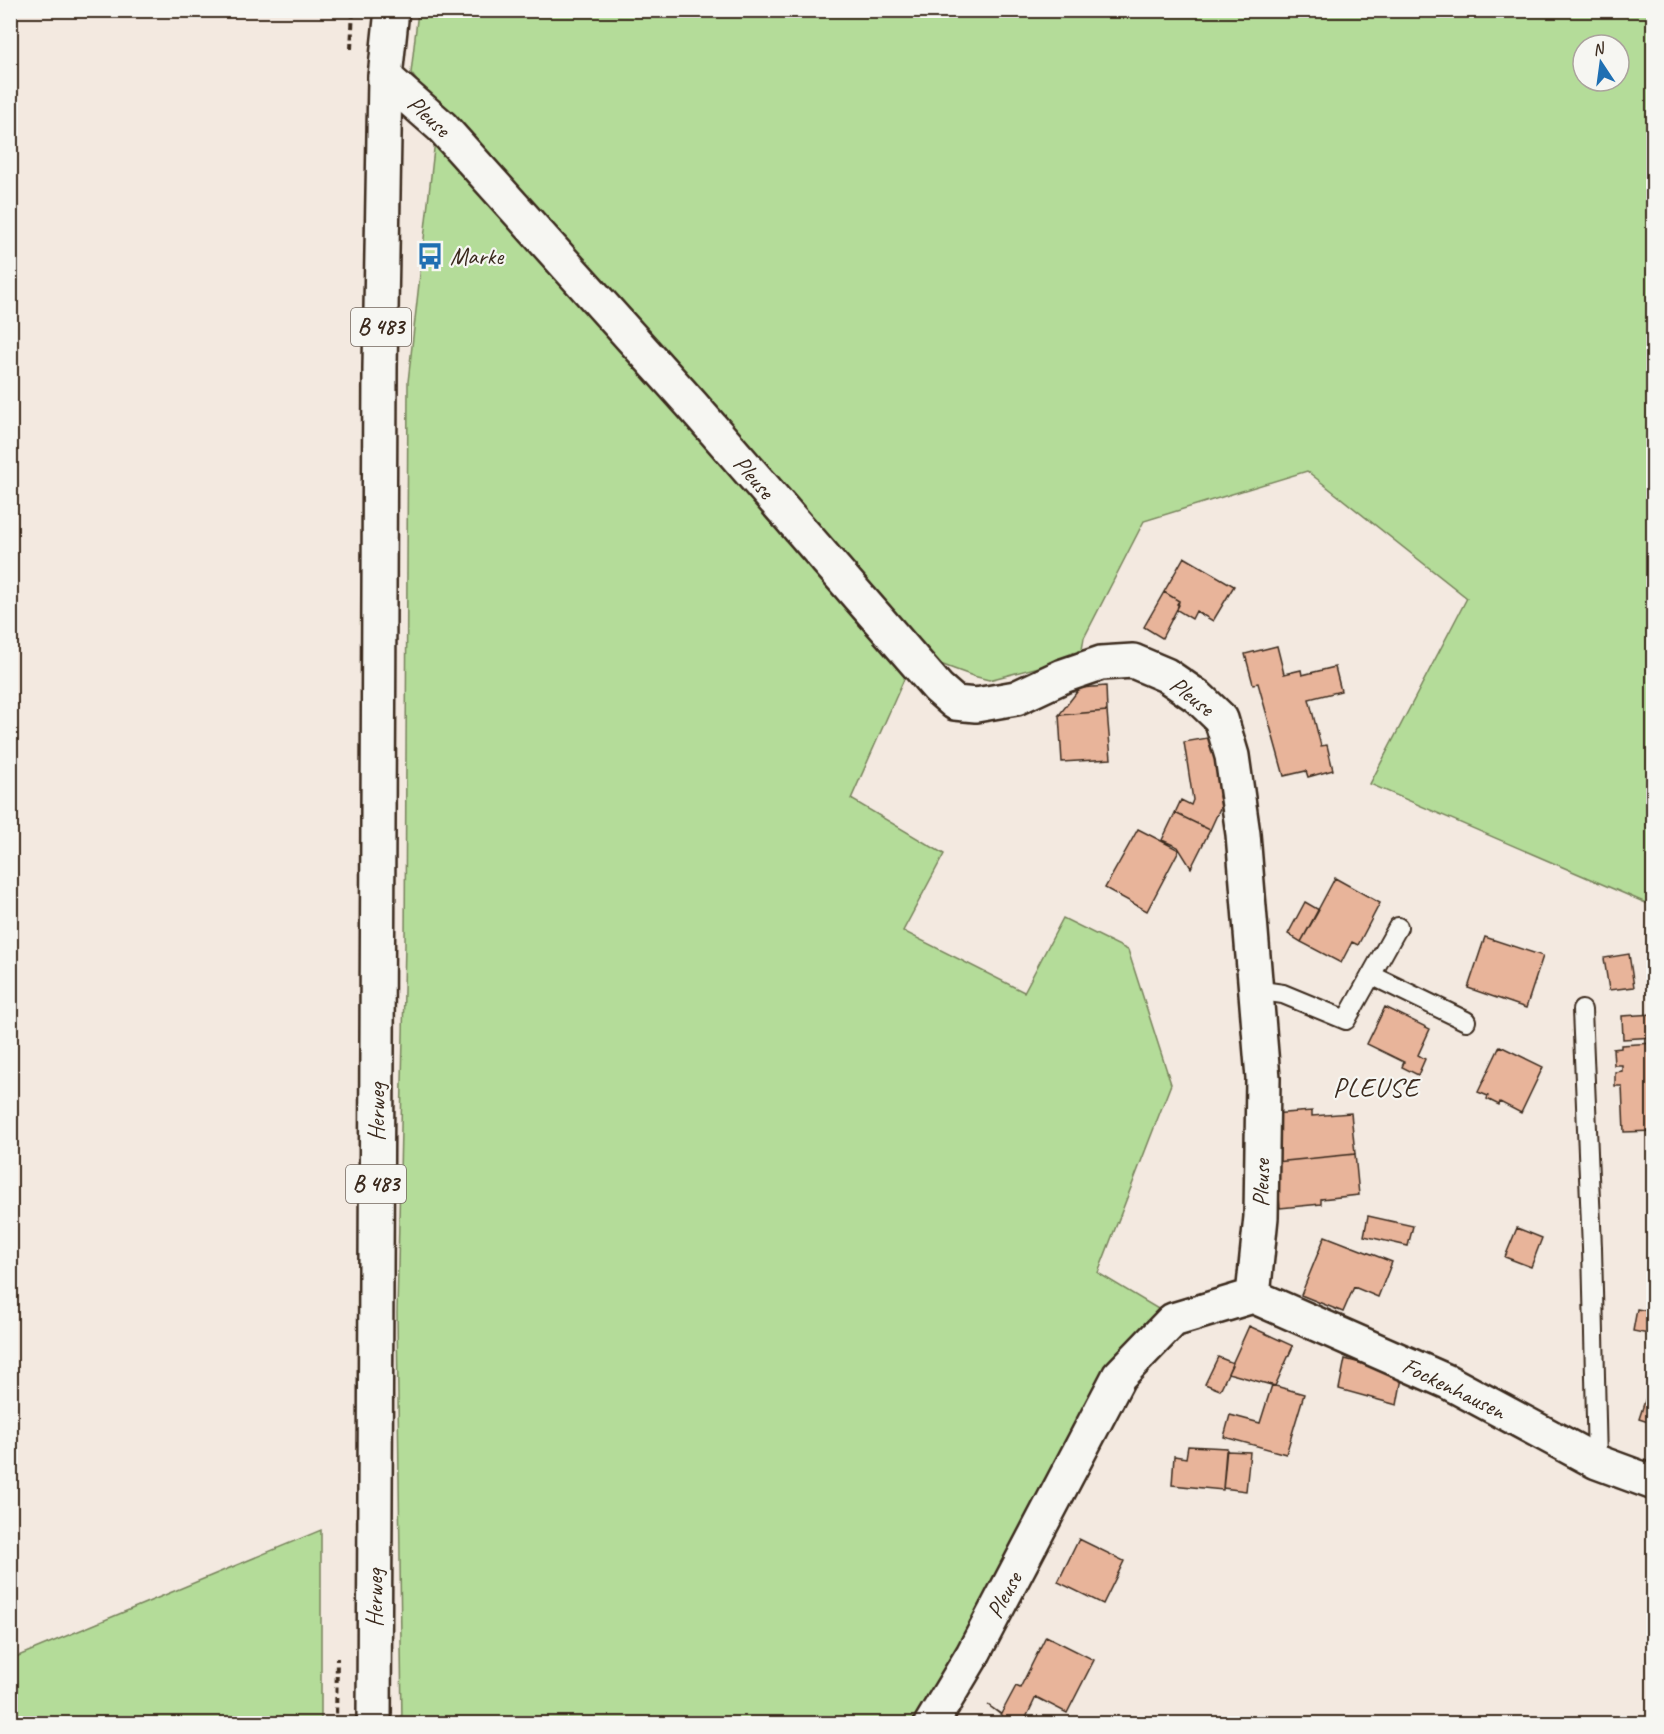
<svg xmlns="http://www.w3.org/2000/svg" width="1664" height="1734" font-family="Caveat,sans-serif">
  <style>
    .green { fill: #b4dc99; stroke: #78835c; stroke-width: 1.5; fill-rule: evenodd }
    .building { fill: #e8b49a; stroke: #3b2a1e; stroke-width: 1.5 }
    .lines { fill: none; stroke-linecap: round; stroke-linejoin: round }
    .service-casing { stroke: #3b2a1e; stroke-width: 22 }
    .minor-casing { stroke: #3b2a1e; stroke-width: 38 }
    .primary-casing { stroke: #3b2a1e; stroke-width: 38 }
    .path { stroke: #3b2a1e; stroke-width: 4; stroke-dasharray: 6 4.5; stroke-linecap: butt }
    .service { stroke: #f6f6f2; stroke-width: 18 }
    .minor { stroke: #f6f6f2; stroke-width: 33 }
    .primary { stroke: #f6f6f2; stroke-width: 33 }
    .labels { text-anchor: middle; dominant-baseline: central; stroke-width: 4.5; stroke-linejoin: round; paint-order: stroke }
    .shield { fill: #f6f6f2; stroke: #73675e; stroke-width: 1.5 }
    .shield-label { font-size: 22px; font-weight: bold; fill: #3b2a1e }
    .street-label { font-size: 24px; fill: #3b2a1e; stroke: #f6f6f2 }
    .poi-label { font-size: 24px; fill: #3b2a1e; stroke: #f6f6f2; text-anchor: start }
    .quarter-label { font-size: 27px; letter-spacing: 1.5px; fill: #3b2a1e; stroke: #f6f6f2 }
  </style>
  <rect width="100%" height="100%" fill="#f3e9e0"/>
  <filter id="ink" filterUnits="userSpaceOnUse"><feTurbulence type="fractalNoise" baseFrequency=".0167" numOctaves="2"/><feDisplacementMap in="SourceGraphic" scale="12" xChannelSelector="R" yChannelSelector="G"/><feConvolveMatrix kernelMatrix="1 2 1 2 8 2 1 2 1" color-interpolation-filters="sRGB"/></filter>
  <g filter="url(#ink)">
    <!-- green -->
    <path class="green" d="M418,11h1235v895l-283,-122 97,-186 -160,-127 -163,50 -60,117 -3,18 -92,24 -16,-4 -57,-21 -469,-533 -36,-49zM1583,45h36v36h-36z
      M436,131l476,530 -61,138 93,55 -41,77 121,61 39,-74 65,32 43,134 -73,189 72,43 -245,407 -523,1 -5,-411 8,-369 3,-562z
      M321,1530v193h-310v-64z"/>
    <!-- building -->
    <path class="building" d="M1184,557l50,29 -21,35 -17,-10 -4,8 -15,-9 2,-9 -15,-9z
      M1164,592l15,9 -2,3 2,1 -17,33 -18,-11z
      M1277,646l7,28 17,-4 1,5 33,-8 6,24 -32,8 12,47 6,-1 6,25 -25,7 -2,-6 -22,5 -26,-93 -5,1 -8,-30z
      M1106,686l1,25 -48,4 21,-27z
      M1107,711l4,48 -49,3 -3,-47z
      M1213,737l9,58 -3,1 2,10 -11,24 -35,-17 6,-13 10,5 2,-5 -9,-58z
      M1175,813l35,17 -19,38 -13,-21 -16,-7z
      M1138,829l41,21 -32,61 -42,-23z
      M1335,878l45,25 -22,42 -6,-3 -11,21 -40,-21z
      M1305,902l14,8 -18,32 -13,-8z
      M1485,937l58,19 -17,52 -58,-20z
      M1629,954l5,33 -25,3 -5,-32z
      M1385,1007l45,22 -12,26 7,4 -7,16 -16,-8 2,-5 -37,-18z
      M1654,1014v23l-31,2 -1,-23z
      M1654,1043v88l-30,1 -2,-46h-7v-14l7,-1v-6h-8l-1,-16 8,-1v-3z
      M1500,1046l43,21 -22,46 -21,-11 -1,3 -12,-6 1,-3 -10,-4z
      M1312,1111v5l39,-3 4,41 -79,8 -5,-48z
      M1355,1154l4,41 -38,4v5l-41,4 -4,-46z
      M1368,1216l45,10 -5,20 -44,-10z
      M1517,1228l25,10 -11,29 -26,-10z
      M1325,1236l67,26 -14,35 -24,-10 -11,25 -42,-17z
      M1637,1309l17,3v23l-21,-4z
      M1249,1326l44,20 -18,40 -47,-13z
      M1218,1357l15,6 -13,27 -15,-6z
      M1345,1359l38,10 19,9 -5,27 -58,-16z
      M1652,1379h2v45l-15,-5z
      M1272,1385l32,9 -18,60 -62,-17 6,-22 30,8z
      M1188,1446l39,2 -4,42 -51,-5 2,-29 12,2z
      M1226,1451l24,1 -4,39 -23,-3z
      M1079,1539l45,22 -21,43 -45,-22z
      M1046,1636l48,24 -27,53 -31,-16 -13,27h-10l-25,-19 13,9 15,-28 4,2z"/>
    <g class="lines">
      <defs>
        <path id="service" d="M1371,975l95,46
          M1256,990l27,4 63,26 52,-93
          M1582,1010l10,238 5,214"/>
        <path id="minor" d="M385,77l57,50 250,278 246,283 17,15 21,2 40,-7 47,-22 38,-13 32,-2 33,14 32,22 23,22 11,37 11,78 20,244 -2,139 -8,79 -80,24 -54,56 -146,278 -42,70
          M1253,1296l195,86 149,80 57,21"/>
        <path id="primary" d="M374,1724l6,-1356 5,-291 7,-67"/>
      </defs>
      <!-- service casing -->
      <use href="#service" class="service-casing"/>
      <!-- minor casing -->
      <use href="#minor" class="minor-casing"/>
      <!-- primary casing -->
      <use href="#primary" class="primary-casing"/>
      <!-- path -->
      <path class="path" d="M351,49l2,-39
        M336,1724l1,-66"/>
      <!-- service -->
      <use href="#service" class="service"/>
      <!-- minor -->
      <use href="#minor" class="minor"/>
      <!-- primary -->
      <use href="#primary" class="primary"/>
    </g>
  </g>
  <!-- icons -->
  <defs>
    <symbol id="bus-bare" viewBox="-9 -9 18 18"><path d="M-5-6H5V4H4V6H2V4H-2V6H-4V4H-5ZM-3.5-4V0h7V-4ZM-3.5 1.2v1.5H-2V1.2ZM2 1.2v1.5H3.5V1.2Z" fill="#1f6fb2" stroke="#f6f6f2" stroke-width="2.5" paint-order="stroke"/></symbol>
  </defs>
  <g fill-rule="evenodd">
    <use href="#bus-bare" x="411" y="237" width="38" height="38"/>
  </g>
  <g class="labels">
    <!-- shield labels -->
    <g class="shield">
      <rect x="351" y="308" width="60" height="38" rx="4.5"/>
      <rect x="346" y="1165" width="60" height="38" rx="4.5"/>
    </g>
    <g class="shield-label">
      <text x="381" y="327">B 483</text>
      <text x="376" y="1184">B 483</text>
    </g>
    <!-- street labels -->
    <g class="street-label">
      <text transform="translate(429 116) rotate(43)">Pleuse</text>
      <text transform="translate(754 477) rotate(49)">Pleuse</text>
      <text transform="translate(1192 696) rotate(38)">Pleuse</text>
      <text transform="translate(376 1112) rotate(-90)">Herweg</text>
      <text transform="translate(1261 1183) rotate(-89)">Pleuse</text>
      <text transform="translate(1454 1388) rotate(26)">Fockenhausen</text>
      <text transform="translate(1004 1595) rotate(-62)">Pleuse</text>
      <text transform="translate(374 1598) rotate(-90)">Herweg</text>
    </g>
    <!-- poi labels -->
    <g class="poi-label">
      <text x="450" y="256">Marke</text>
    </g>
    <!-- quarter labels -->
    <g class="quarter-label">
      <text x="1376" y="1087">PLEUSE</text>
    </g>
  </g>
  <!-- margin -->
  <rect width="1664" height="1734" fill="none" stroke="#f6f6f2" stroke-width="36"/>
  <rect x="18" y="18" width="1628" height="1698" fill="none" stroke="#3b2a1e" stroke-width="2" filter="url(#ink)"/>
  <!-- north arrow -->
  <g transform="translate(1601 63) rotate(347)"><circle r="28" fill="#f6f6f2" stroke="#aba49d" stroke-width="1.5"/>
  <path d="M0-4.5L10 22L0 15L-10 22Z" fill="#1f6fb2"/>
  <text y="-9" font-size="16" font-weight="bold" text-anchor="middle" fill="#3b2a1e">N</text>
  </g>
</svg>
